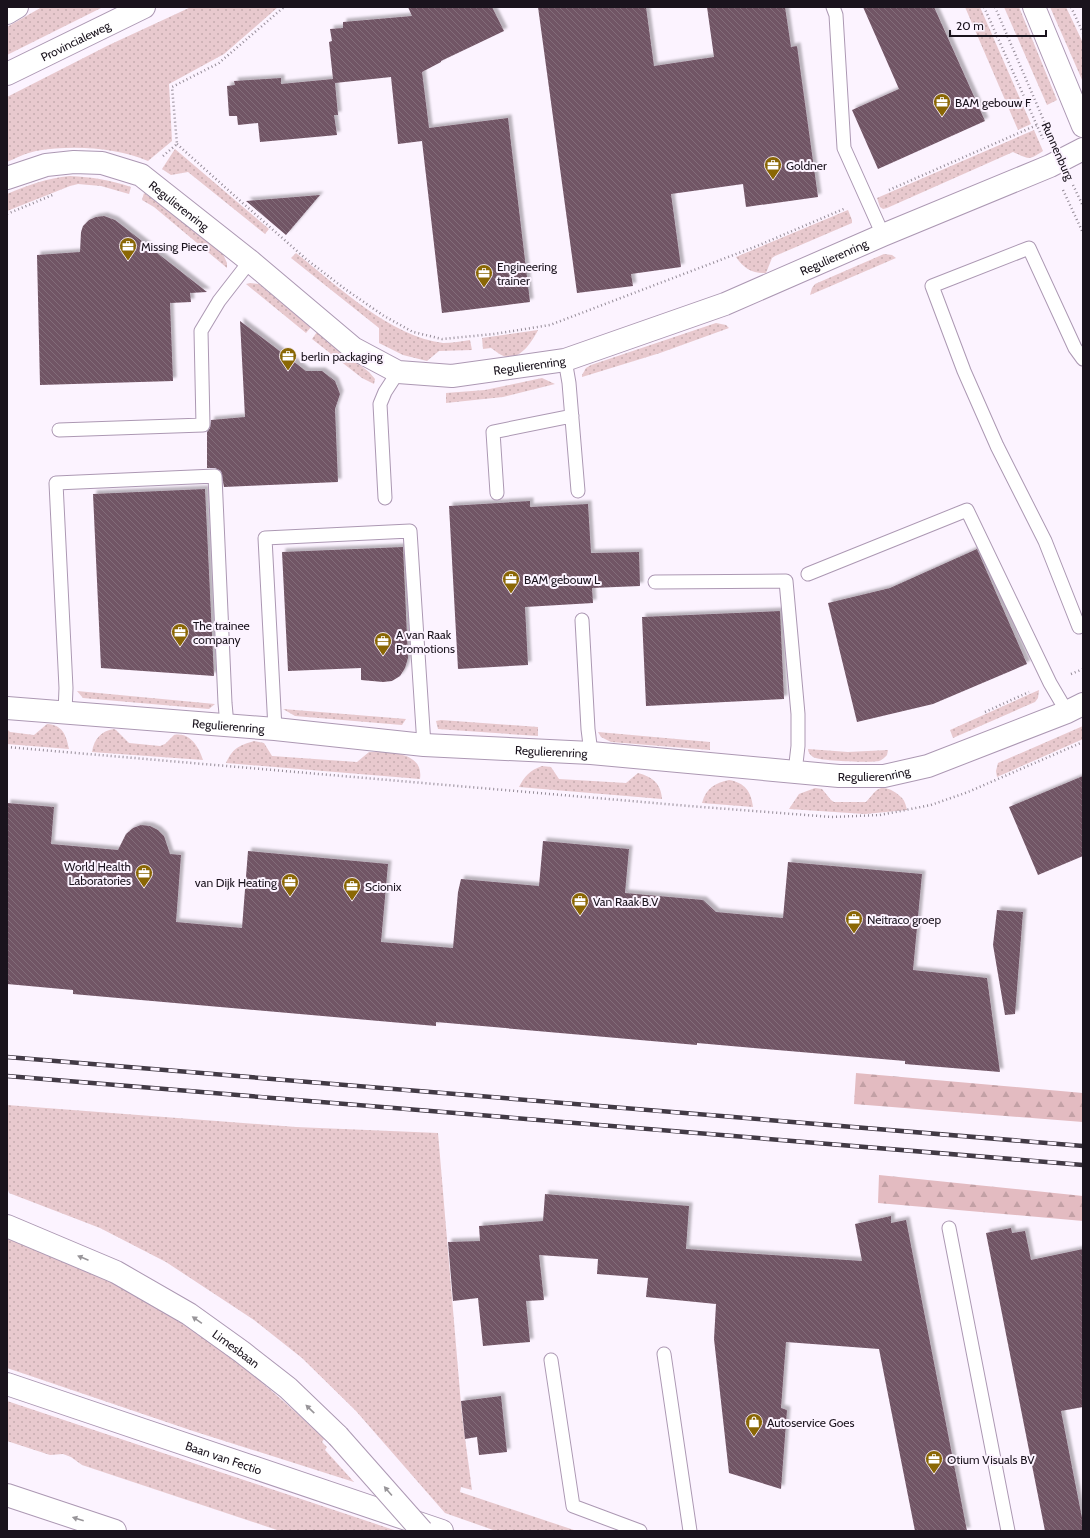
<svg xmlns="http://www.w3.org/2000/svg" width="1090" height="1538" font-family="Cabin,sans-serif">
  <style>
    .grass { fill: url(#grass-dots) }
    .forest { fill: url(#forest-firs) }
    .building { fill: url(#building-back-hatch); filter: url(#shadow) }
    .lines { fill: none; stroke-linecap: round; stroke-linejoin: round }
    .service-casing { stroke: #ac98b3; stroke-width: 15 }
    .minor-casing { stroke: #ac98b3; stroke-width: 24 }
    .tertiary-casing { stroke: #ac98b3; stroke-width: 24 }
    .secondary-casing { stroke: #ac98b3; stroke-width: 24 }
    .motorway-casing { stroke: #ac98b3; stroke-width: 24 }
    .path { stroke: #948b97; stroke-width: 2.5; stroke-dasharray: 1 3; stroke-linecap: butt }
    .service { stroke: #fff; stroke-width: 13 }
    .minor { stroke: #fff; stroke-width: 22 }
    .tertiary { stroke: #fff; stroke-width: 22 }
    .secondary { stroke: #fff; stroke-width: 22 }
    .motorway { stroke: #fff; stroke-width: 22 }
    .rail-casing { stroke: #423a45; stroke-width: 4.5 }
    .rail { stroke: #fcf3ff; stroke-width: 3; stroke-dasharray: 9; stroke-linecap: butt }
    .secondary-bridge-casing { stroke: #ac98b3; stroke-width: 24; stroke-linecap: butt }
    .secondary-bridge { stroke: #fff; stroke-width: 22 }
    .oneway { fill: #989599 }
    .labels { text-anchor: middle; dominant-baseline: central; stroke-width: 4; stroke-linejoin: round; paint-order: stroke }
    .street-label { font-size: 12px; fill: #1a131d; stroke: #fcf3ff }
    .poi-label { font-size: 12px; fill: #1a131d; stroke: #fcf3ff; text-anchor: start }
  </style>
  <defs>
    <pattern id="grass-dots" width="8" height="8" patternUnits="userSpaceOnUse"><rect width="8" height="8" fill="#e8c9ce"/><path d="M2 2h.1M6 6h.1" fill="none" stroke="#c6acb0" stroke-width="1.8" stroke-linecap="round"/></pattern>
    <pattern id="forest-firs" width="22" height="20" patternUnits="userSpaceOnUse"><rect width="22" height="20" fill="#e3bbc1"/><path d="M5 1l3.5 6h-7zM16 11l3.5 6h-7z" fill="#c2a0a5"/></pattern>
    <pattern id="building-back-hatch" width="6" height="6" patternUnits="userSpaceOnUse"><rect width="6" height="6" fill="#715465"/><path d="M-1 5l2 2M0 0l6 6M5-1l2 2" fill="none" stroke="#836d7a"/></pattern>
    <filter id="shadow"><feDropShadow dx="3.5" dy="-3.5" stdDeviation="1" flood-color="#0004"/></filter>
  </defs>
  <rect width="100%" height="100%" fill="#fcf3ff"/>
  <!-- grass -->
  <path class="grass" d="M42,7h61l-96,48v-28z
    M191,7h87l-54,47 -55,30 3,57 -24,20c-33,-14 -77,-16 -112,-10 -10,2 -20,7 -29,11v-65l102,-52z
    M965,7h15l51,117 -13,6z
    M1004,7h15l38,93 -10,5z
    M1050,7h16l17,36v39z
    M1034,130l9,21c-15,10 -14,8 -30,1l-126,56 -4,1 -3,-2 -3,-9z
    M175,149l94,80 -4,5 -77,-62 -17,3 -9,-6z
    M70,176c22,1 40,4 61,11l-2,7 -28,-8 -23,-2 -8,2 -63,25v-17c21,-9 40,-16 63,-18z
    M144,193l12,8 67,53 4,9v5l-73,-61 -12,-7z
    M848,210l4,10v3l-77,33 -3,2 -6,15c-13,1 -23,-5 -30,-16z
    M296,253c39,31 95,84 147,90 9,0 19,-2 27,-3l2,10 -33,1 -12,10 -24,-6 -24,-12v-15l-88,-70z
    M884,254l8,1 4,3 -86,37 2,-7 3,-4z
    M250,283l9,1 52,43 -5,6 -60,-49z
    M716,323l10,2 3,3 -69,25 -78,24v-2l4,-7 5,-3z
    M538,330c-5,10 -16,28 -30,27 -6,0 -12,-6 -17,-9l-8,1 -1,-11z
    M317,332l52,40 6,7 -1,5 -12,-6 -50,-39z
    M542,378l13,6 -52,13 -57,6v-10l39,-3z
    M1039,690l-1,8 -3,4 -82,36 -3,-8z
    M77,691l138,13 -6,5 -126,-11z
    M283,709l123,10 -4,6 -107,-9z
    M441,720l97,7v9l-100,-7 -2,-8z
    M47,724c16,1 19,11 22,25l-62,-5v-15l3,3 24,3z
    M1083,726v13l-86,38 -1,-6 2,-8z
    M114,729l2,1 13,13 31,3 5,-2 9,-9c16,-3 25,12 29,25l-111,-8c2,-13 9,-21 22,-23z
    M598,732l112,10v8l-99,-8 -10,-5z
    M254,741l10,2 8,13 85,6 12,-10c19,0 55,-1 51,27l-194,-16c7,-15 12,-17 28,-22z
    M808,749l40,3 40,-2 -1,5c-2,2 -5,5 -8,6 -8,2 -60,0 -66,-4 -3,-2 -5,-5 -5,-8z
    M542,766l9,1 8,12 67,4 12,-10c14,4 23,10 24,26l-143,-12c5,-10 11,-17 23,-21z
    M729,780c16,3 22,11 24,27l-51,-4c4,-15 13,-20 27,-23z
    M815,788l7,1 9,11 3,2h32c4,-4 7,-9 11,-12 7,-6 20,2 25,8 3,3 4,8 5,12l-42,4 -76,-5 10,-15z
    M7,1105l289,22 142,6 24,283 10,74 -11,-3 -1,5 117,39h-81l-51,-18 -89,-102 -54,-53 -48,-38 -88,-58 -66,-34 -91,-35 -2,-6z
    M7,1238c25,10 51,18 76,30 90,42 170,101 241,171l-2,3 5,5 -2,3 29,32 -161,-51 -186,-63z
    M7,1401l390,130h-117l-198,-66 -11,-8 -8,-3 -13,1 -43,-14z"/>
  <!-- forest -->
  <path class="forest" d="M856,1073l227,20v29l-229,-18z
    M879,1175l204,21v25l-205,-18z"/>
  <!-- building -->
  <path class="building" d="M408,7h84l12,24 -63,30v1l-19,10 7,56 79,-10 22,184 -88,11 -20,-172 -24,3 -7,-67 -56,6 3,32h-4l3,20 -77,7 -2,-19 -20,2 -1,-9h-8l-2,-30 8,-1 -1,-4 47,-3v6l52,-5 -4,-37 3,-1 -2,-12 13,-1v-6l69,-6z
    M538,7h108l8,59 60,-9 -7,-50h78l6,40 6,-1 21,151 -72,10 -3,-23 -72,10 10,73 -50,7 2,12 -56,7z
    M863,7h71l51,114 -107,48 -26,-59 47,-21z
    M320,195l-34,40 -40,-34z
    M104,216l11,4 92,72 -17,1 1,9 -21,1 3,78 -133,4 -3,-130 43,-3 1,-20 2,-6 6,-6 7,-3z
    M240,321l66,50h16l13,10 5,13 -5,15 3,73 -114,5 -3,-16 -6,-3h-8v-36l3,-4 1,-8 34,-3z
    M205,489l9,187 -113,-8 -8,-174z
    M530,501v6l58,-3 3,49 48,-1 1,34 -48,2 1,15 -68,4 3,58 -70,4 -9,-163z
    M403,547l5,111 -3,10 -5,8 -8,5 -9,1 -22,-2v-12l-73,3 -6,-119z
    M977,549l50,115 -94,40 -76,18 -29,-119 62,-15z
    M780,611l4,88 -138,7 -4,-89z
    M1083,776v80l-45,19 -29,-68z
    M7,803l47,4 -3,37 67,6 8,-16 7,-6 8,-3 9,1 8,4 6,6 6,18 11,1 -5,67 66,6 6,-77 140,13 -7,78 72,6 5,-56 3,-13 78,7 4,-45 86,8 -4,44 78,7 13,12 67,6 5,-56 134,12 -9,96 74,8 13,94 -95,-8v-3l-208,-18v2l-261,-23v4l-363,-32v-4l-66,-6z
    M997,910l26,2 -8,102 -10,1 -12,-70z
    M545,1194l144,12 -3,43 176,12 -7,-37 36,-8v7l15,-3 61,311h-52l-36,-182 -93,-7 -5,66 6,2 -6,79 -52,-16 -15,-134 2,-35 -70,-7 2,-19 -51,-4 1,-15 -59,-4 5,45 -18,1 4,41 -47,4 -5,-48 -25,3 -5,-59 32,-1 -1,-15 64,-5z
    M1011,1228l1,5 13,-2 6,29 52,-11v158l-22,4 22,112v8h-38l-59,-298z
    M501,1396l6,56 -28,3 -2,-18 -12,2 -4,-38z"/>
  <g class="lines">
    <defs>
      <path id="service" d="M833,7l3,8 8,133 39,87
        M1083,359l-8,-11 -46,-100 -97,38 32,85 33,75 48,95 34,86 4,-2
        M565,360l4,23 9,108
        M59,430l144,-5 -2,-94 18,-30 31,-40
        M497,493l-4,-61 79,-16
        M385,498l-5,-94 5,-12 13,-20
        M808,574l159,-64 83,173 17,29
        M655,582l131,-1 12,133v32l-3,26
        M582,620l6,109 3,24
        M65,712l1,-24 -10,-205 159,-7 10,227 2,22
        M275,729l-10,-191 145,-7 14,214
        M949,1228l59,303
        M664,1354l26,177
        M551,1360l22,146 67,25"/>
      <g id="minor">
        <path d="M1034,7l49,119"/>
        <path d="M7,13l10,-6"/>
        <path id="s1" d="M7,178l39,-13 28,-3 28,1 39,12 109,86 103,87 45,24 54,4 113,-16 160,-56 158,-69 167,-69 33,-17"/>
        <path id="s2" d="M7,708l268,21 149,16 167,8 248,23h45l44,-10 139,-54 16,-8"/>
      </g>
      <g id="tertiary">
        <path id="s3" d="M7,74l137,-67"/>
      </g>
      <g id="secondary">
        <path id="s4" d="M7,1226l109,46 73,42 53,38 46,36 50,48"/>
        <path id="s5" d="M7,1384l435,147"/>
      </g>
      <path id="motorway" d="M7,1495l108,36"/>
    </defs>
    <!-- service casing -->
    <use href="#service" class="service-casing"/>
    <!-- minor casing -->
    <use href="#minor" class="minor-casing"/>
    <!-- tertiary casing -->
    <use href="#tertiary" class="tertiary-casing"/>
    <!-- secondary casing -->
    <use href="#secondary" class="secondary-casing"/>
    <!-- motorway casing -->
    <use href="#motorway" class="motorway-casing"/>
    <!-- path -->
    <path class="path" d="M984,7l59,132
      M995,7l55,128
      M1071,7l12,26
      M177,144l60,54 69,61 39,30 39,27 29,16 29,7 52,-5 56,-9 207,-79 89,-38
      M163,156l14,-12 -5,-57 47,-24 65,-56
      M1073,185l10,21
      M889,190l148,-65
      M1063,190l20,43
      M7,214l48,-20
      M1071,674l12,-5
      M985,712l44,-20
      M7,747l682,59 143,11 48,-2 51,-10 37,-13 115,-50"/>
    <!-- service -->
    <use href="#service" class="service"/>
    <!-- minor -->
    <use href="#minor" class="minor"/>
    <!-- tertiary -->
    <use href="#tertiary" class="tertiary"/>
    <!-- secondary -->
    <use href="#secondary" class="secondary"/>
    <!-- motorway -->
    <use href="#motorway" class="motorway"/>
    <defs>
      <path id="rail" d="M7,1057l1076,89
        M7,1076l1076,89"/>
    </defs>
    <!-- rail casing -->
    <use href="#rail" class="rail-casing"/>
    <!-- rail -->
    <use href="#rail" class="rail"/>
    <defs>
      <path id="secondary-bridge" d="M338,1436l84,95"/>
    </defs>
    <!-- secondary-bridge casing -->
    <use href="#secondary-bridge" class="secondary-bridge-casing"/>
    <!-- secondary-bridge -->
    <use href="#secondary-bridge" class="secondary-bridge"/>
  </g>
  <!-- one-way arrows -->
  <defs><path id="oneway-solid" d="M-6-.8H1V-3.2L6.5 0L1 3.2V.8H-6Z"/></defs>
  <g class="oneway">
    <use href="#oneway-solid" transform="translate(83 1258) rotate(-157)"/>
    <use href="#oneway-solid" transform="translate(197 1320) rotate(-145)"/>
    <use href="#oneway-solid" transform="translate(310 1409) rotate(-136)"/>
    <use href="#oneway-solid" transform="translate(388 1491) rotate(-131)"/>
    <use href="#oneway-solid" transform="translate(78 1519) rotate(-162)"/>
  </g>
  <!-- icons -->
  <defs>
    <symbol id="office-pin" viewBox="-11 -11 22 30"><path d="M0 17L-7.5 6A9.5 9.5 0 1 1 7.5 6Z" fill="#8a6705" stroke="#fcf3ff"/><path d="M-6-3h4V-5.5h4V-3h4V5H-6ZM-1-4.5V-3h2v-1.5ZM-6 0V1H6V0Z" fill="#fff"/></symbol>
    <symbol id="shop-pin" viewBox="-11 -11 22 30"><path d="M0 17L-7.5 6A9.5 9.5 0 1 1 7.5 6Z" fill="#8a6705" stroke="#fcf3ff"/><path d="M-5-2.5h2.3a2.7 3.5 0 0 1 5.4 0H5L5.5 6h-11ZM-1.5-2.5h3a1.5 2.3 0 0 0-3 0Z" fill="#fff"/></symbol>
  </defs>
  <g fill-rule="evenodd">
    <use href="#office-pin" x="932" y="92" width="20" height="27"/>
    <use href="#office-pin" x="763" y="155" width="20" height="27"/>
    <use href="#office-pin" x="118" y="236" width="20" height="27"/>
    <use href="#office-pin" x="474" y="263" width="20" height="27"/>
    <use href="#office-pin" x="278" y="346" width="20" height="27"/>
    <use href="#office-pin" x="501" y="569" width="20" height="27"/>
    <use href="#office-pin" x="170" y="622" width="20" height="27"/>
    <use href="#office-pin" x="373" y="631" width="20" height="27"/>
    <use href="#office-pin" x="134" y="863" width="20" height="27"/>
    <use href="#office-pin" x="280" y="872" width="20" height="27"/>
    <use href="#office-pin" x="342" y="876" width="20" height="27"/>
    <use href="#office-pin" x="570" y="891" width="20" height="27"/>
    <use href="#office-pin" x="844" y="909" width="20" height="27"/>
    <use href="#shop-pin" x="744" y="1412" width="20" height="27"/>
    <use href="#office-pin" x="924" y="1449" width="20" height="27"/>
  </g>
  <g class="labels">
    <!-- street labels -->
    <g class="street-label">
      <text stroke="none"><textPath href="#s3" startOffset="76">Provincialeweg</textPath></text>
      <text transform="translate(1058 151) rotate(66)">Runnenburg</text>
      <text stroke="none"><textPath href="#s1" startOffset="187">Regulierenring</textPath></text>
      <text stroke="none"><textPath href="#s1" startOffset="919">Regulierenring</textPath></text>
      <text stroke="none"><textPath href="#s1" startOffset="595">Regulierenring</textPath></text>
      <text stroke="none"><textPath href="#s2" startOffset="222">Regulierenring</textPath></text>
      <text stroke="none"><textPath href="#s2" startOffset="546">Regulierenring</textPath></text>
      <text stroke="none"><textPath href="#s2" startOffset="870">Regulierenring</textPath></text>
      <text stroke="none"><textPath href="#s4" startOffset="261">Limesbaan</textPath></text>
      <text stroke="none"><textPath href="#s5" startOffset="229">Baan van Fectio</textPath></text>
    </g>
    <!-- poi labels -->
    <g class="poi-label">
      <text x="955" y="102">BAM gebouw F</text>
      <text x="786" y="165">Goldner</text>
      <text x="141" y="246">Missing Piece</text>
      <text x="497" y="266">Engineering<tspan x="497" dy="14">trainer</tspan></text>
      <text x="301" y="356">berlin packaging</text>
      <text x="524" y="579">BAM gebouw L</text>
      <text x="193" y="625">The trainee<tspan x="193" dy="14">company</tspan></text>
      <text x="396" y="634">A van Raak<tspan x="396" dy="14">Promotions</tspan></text>
      <text x="131" y="866" text-anchor="end">World Health<tspan x="131" dy="14">Laboratories</tspan></text>
      <text x="277" y="882" text-anchor="end">van Dijk Heating</text>
      <text x="365" y="886">Scionix</text>
      <text x="593" y="901">Van Raak B.V</text>
      <text x="867" y="919">Neitraco groep</text>
      <text x="767" y="1422">Autoservice Goes</text>
      <text x="947" y="1459">Otium Visuals BV</text>
    </g>
  </g>
  <!-- border -->
  <rect width="1090" height="1538" fill="none" stroke="#1a131d" stroke-width="16"/>
  <!-- scale -->
  <path d="M950 30v6h96v-6" fill="none" stroke="#1a131d" stroke-width="2"/>
  <text x="956" y="30" font-size="12" fill="#1a131d" stroke="#fcf3ff" stroke-width="3" paint-order="stroke">20 m</text>
</svg>
